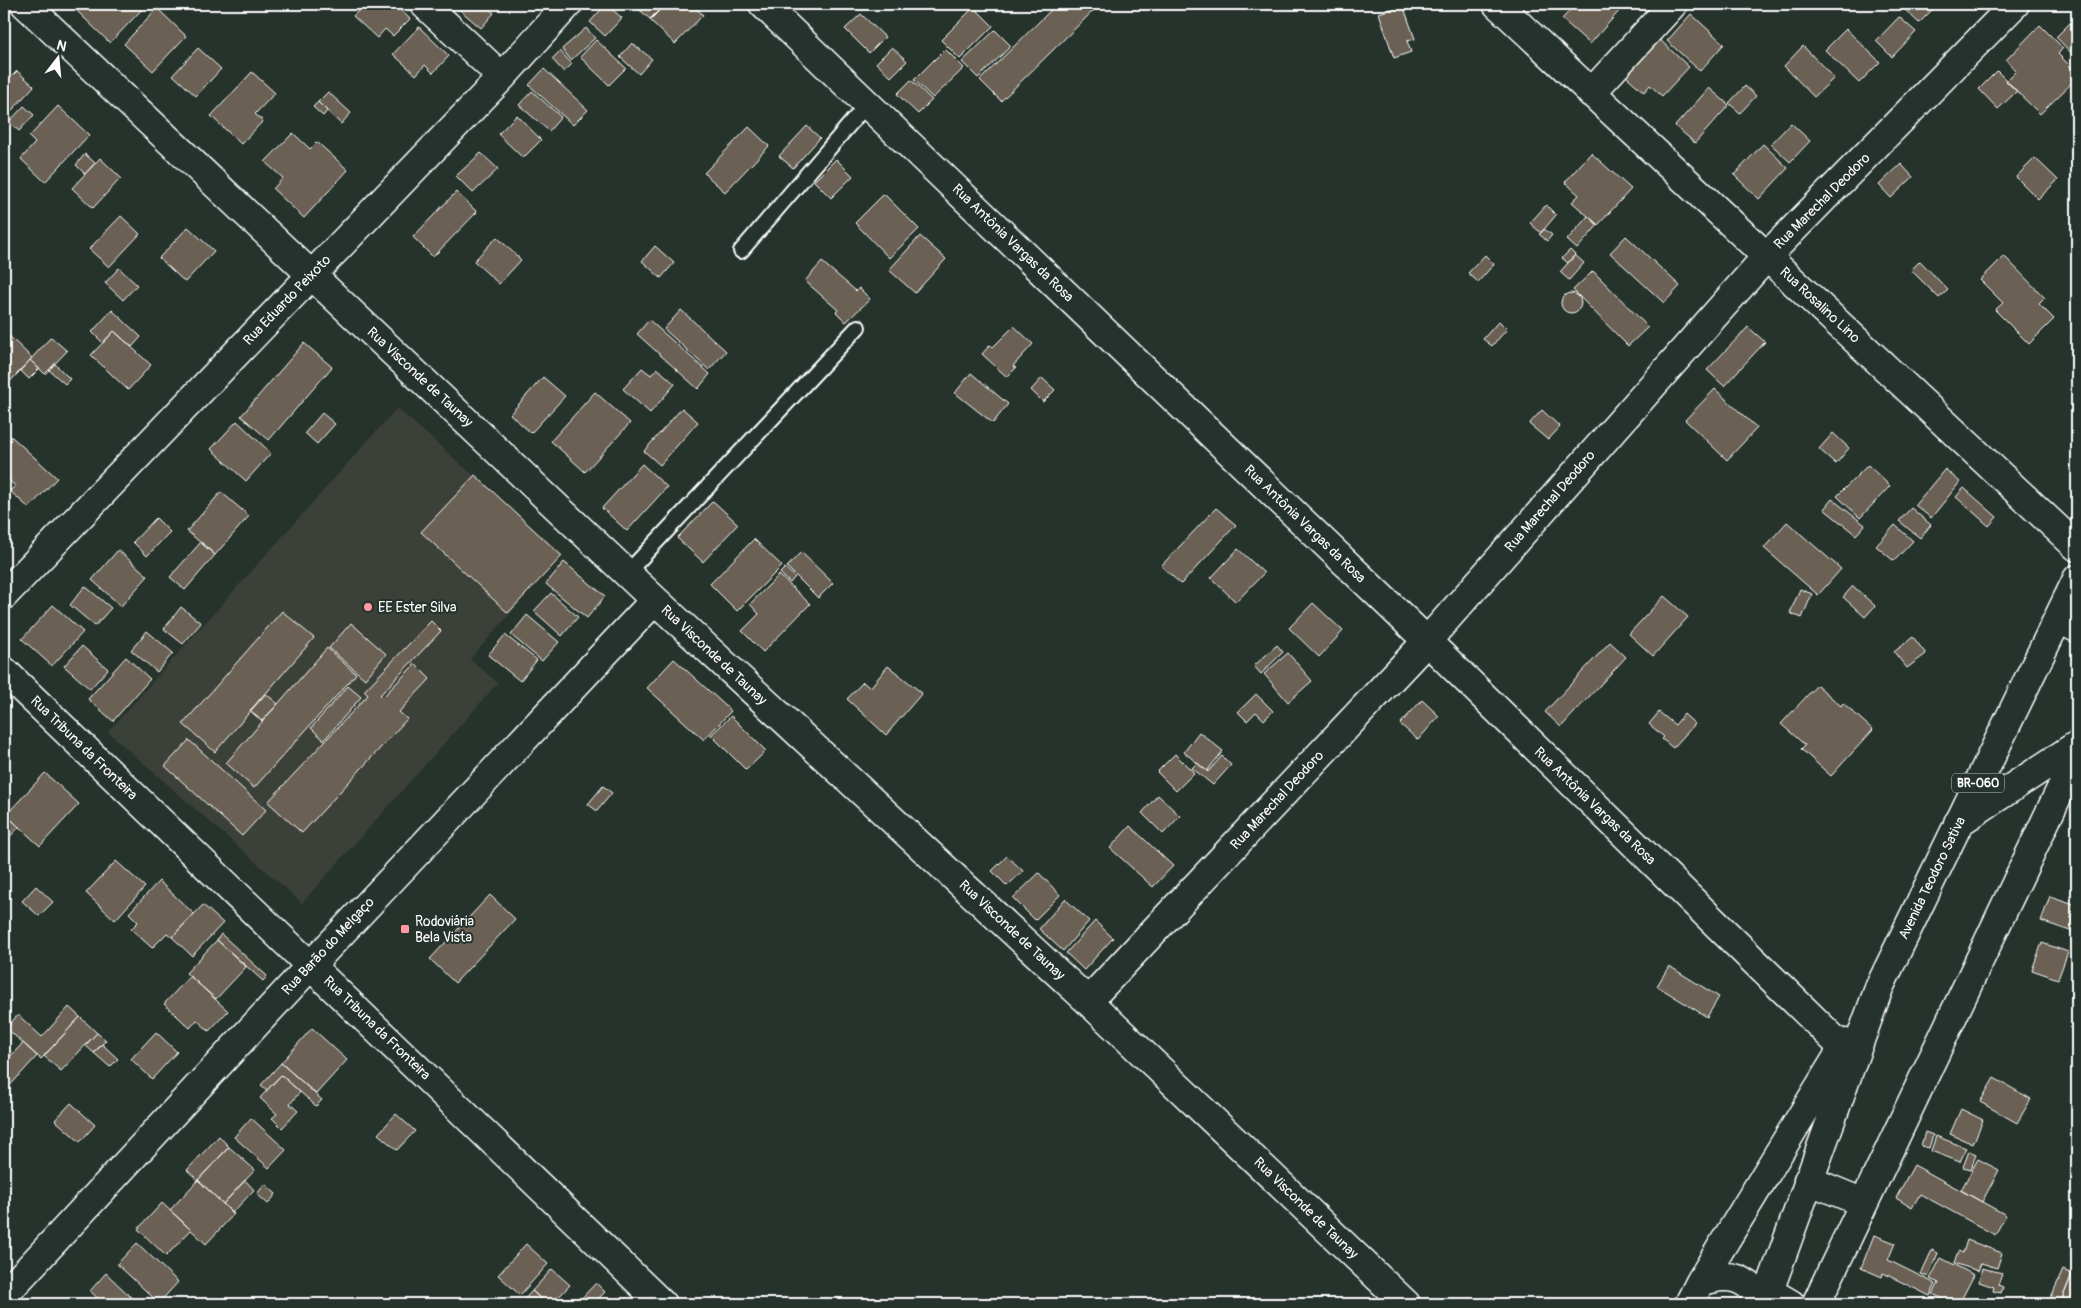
<svg xmlns="http://www.w3.org/2000/svg" width="2081" height="1308" font-family="Pangolin,sans-serif">
  <style>
    .built { fill: #3a4138 }
    .building { fill: #6a6153; stroke: #fff }
    .lines { fill: none; stroke-linecap: round; stroke-linejoin: round }
    .service-casing { stroke: #fff; stroke-width: 18 }
    .minor-casing { stroke: #fff; stroke-width: 31 }
    .primary-casing { stroke: #fff; stroke-width: 31 }
    .service { stroke: #26332d; stroke-width: 14 }
    .minor { stroke: #26332d; stroke-width: 28 }
    .primary { stroke: #26332d; stroke-width: 28 }
    .poi-dot { fill: #ff9aa2; stroke: #26332d; stroke-width: 2 }
    .labels { text-anchor: middle; dominant-baseline: central; stroke-width: 4; stroke-linejoin: round; paint-order: stroke }
    .shield { fill: #26332d; stroke: #bec2c0; stroke-width: 1 }
    .shield-label { font-size: 12px; font-weight: bold; fill: #fff }
    .street-label { font-size: 14px; fill: #fff; stroke: #26332d }
    .poi-label { font-size: 14px; fill: #fff; stroke: #26332d; text-anchor: start }
  </style>
  <rect width="100%" height="100%" fill="#26332d"/>
  <filter id="ink" filterUnits="userSpaceOnUse"><feTurbulence type="fractalNoise" baseFrequency=".02" numOctaves="2"/><feDisplacementMap in="SourceGraphic" scale="10" xChannelSelector="R" yChannelSelector="G"/><feConvolveMatrix kernelMatrix="1 2 1 2 8 2 1 2 1" color-interpolation-filters="sRGB"/></filter>
  <g filter="url(#ink)">
    <!-- built -->
    <path class="built" d="M397,408l166,146 -93,105 28,24 -196,220 -194,-171z"/>
    <!-- building -->
    <path class="building" d="M82,4h65l-37,39 -34,-33z
      M365,4h29l16,15 -17,17 -8,-7 -8,9 -24,-22z
      M453,4h34l-2,2 9,7 -13,15z
      M606,4l16,14 -17,18 -15,-14z
      M633,4h32l-15,15z
      M666,4h26l11,11 -28,29 -25,-24z
      M823,4h10l-5,5z
      M1057,4h43l-99,97 -21,-21z
      M1576,4h37l7,6 -30,34 -28,-25z
      M1899,4h39l-19,19z
      M1403,5l12,34 -8,2 4,11 -17,6 -15,-45z
      M974,7l19,19 -33,33 -19,-19z
      M157,8l29,28 -33,35 -29,-27z
      M861,14l24,23 -16,16 -24,-24z
      M1691,14l33,30 -24,27 -33,-30z
      M2077,16v43l-21,-22z
      M1899,17l17,15 -24,25 -16,-16z
      M2040,25l23,23 -5,6 19,19v5l-37,36 -34,-33 10,-10 -10,-11z
      M419,27l30,29 -16,17 -8,-8 -9,10 -23,-21z
      M586,28l9,10 -24,22 -9,-11z
      M1846,29l34,33 -21,21 -34,-33z
      M995,30l16,16 -33,32 -16,-16z
      M1659,39l30,28 -27,29 -12,-11 -6,7 -18,-16z
      M596,40l30,28 -17,17 -29,-28z
      M632,43l20,16 -13,15 -19,-17z
      M1803,46l31,32 -20,19 -30,-31z
      M892,47l15,14 -16,16 -15,-14z
      M198,48l23,21 -25,27 -23,-21z
      M945,49l19,19 -31,30 -19,-18z
      M560,51l12,13 -8,8 -12,-13z
      M544,69l44,41 -15,15 -44,-40z
      M17,71l17,15 -30,33v-35z
      M1997,71l20,20 -19,18 -19,-20z
      M252,72l23,21 -20,21 8,7 -22,23 -30,-28z
      M911,80l21,20 -14,14 -21,-20z
      M1745,86l11,10 -16,17 -11,-10z
      M1709,88l20,17 -34,38 -20,-17z
      M532,91l29,26 -12,14 -30,-26z
      M328,92l23,21 -10,11 -23,-22z
      M318,102l9,9 -4,5 -10,-9z
      M24,106l10,9 -15,16 -10,-9z
      M58,106l31,29 -44,47 -24,-23 14,-16 -6,-6z
      M517,115l24,25 -18,18 -25,-24z
      M1791,123l19,18 -20,21 -19,-18z
      M807,126l13,12 -27,30 -14,-12z
      M749,127l20,19 -44,46 -21,-19z
      M293,133l17,16 7,-7 31,28 -44,48 -31,-29 10,-11 -18,-16z
      M1763,144l25,24 -29,31 -25,-24z
      M481,153l17,16 -25,24 -17,-17z
      M1591,153l40,36 -33,36 -26,-23 7,-7 -14,-13z
      M85,154l10,9 -10,11 -9,-9z
      M100,158l21,20 -28,30 -21,-20z
      M2035,158l23,22 -20,19 -22,-22z
      M836,159l17,17 -22,22 -17,-17z
      M1901,164l12,13 -22,21 -12,-13z
      M456,192l21,20 -44,45 -20,-20z
      M884,194l35,35 -30,29 -34,-35z
      M1546,205l10,10 -15,18 -11,-10z
      M121,216l19,18 -31,33 -20,-18z
      M1588,216l10,9 -21,24 -10,-9z
      M188,227l26,24 -29,31 -26,-24z
      M1544,229l8,6 -5,6 -8,-7z
      M920,236l26,23 -31,34 -26,-23z
      M1626,236l54,50 -16,17 -54,-50z
      M497,237l24,23 -22,24 -25,-23z
      M655,246l19,17 -13,15 -19,-17z
      M1570,250l5,5 -7,8 -6,-5z
      M1485,255l9,9 -16,18 -10,-9z
      M1575,255l9,8 -15,17 -9,-8z
      M2004,256l41,42 -6,6 15,15 -25,25 -34,-34 8,-7 -23,-23z
      M1920,261l28,29 -9,8 -28,-28z
      M822,262l34,29 3,-3 11,11 -24,23 -10,-10 2,-2 -33,-29z
      M119,268l18,17 -14,15 -18,-17z
      M1593,271l55,56 -20,19 -55,-56z
      M1561 303a10 10 0 1 1 20 0a10 10 0 1 1-20 0Z
      M112,310l29,27 -9,10 -18,-16 -11,12 -11,-11z
      M681,310l45,41 -17,19 -45,-41z
      M649,320l61,54 -12,15 -61,-55z
      M1499,321l8,8 -15,17 -9,-7z
      M1014,326l19,18 -20,22 3,2 -9,9 -25,-23 8,-9 3,2z
      M1748,327l17,15 -41,44 -17,-16z
      M4,331l28,27 -28,30z
      M114,331l37,34 -23,25 -37,-35z
      M51,337l16,14 -22,23 -15,-14z
      M304,343l28,24 -63,73 -28,-24z
      M30,360l9,9 -10,10 -9,-9z
      M55,364l15,15 -5,5 -16,-14z
      M642,368l9,7 6,-7 18,16 -25,29 -27,-24z
      M971,373l37,31 -15,19 -38,-30z
      M543,377l22,19 -34,37 -21,-19z
      M1042,378l13,12 -12,12 -12,-12z
      M1715,389l42,39 -30,32 -42,-40z
      M595,392l35,31 -45,49 -34,-31z
      M682,408l16,14 -38,43 -16,-14z
      M1542,410l18,17 -12,13 -19,-16z
      M322,413l13,11 -18,20 -12,-11z
      M237,421l34,32 -25,28 -35,-32z
      M1833,433l16,15 -13,16 -17,-15z
      M12,437l45,41 -28,30 -19,-17 5,-5 -11,-11v-33l2,1z
      M642,464l25,23 -40,44 -25,-23z
      M1868,465l22,21 -30,32 -23,-22z
      M1945,469l15,13 -29,36 -16,-13z
      M475,475l87,81 -54,57 -87,-81z
      M1964,488l33,29 -8,9 -33,-29z
      M221,492l28,24 -34,39 -28,-24z
      M1832,499l33,26 -9,10 -32,-26z
      M713,501l25,23 -35,38 -26,-24z
      M1216,508l20,17 -55,59 -20,-18z
      M1911,508l20,17 -11,13 -21,-17z
      M156,518l14,14 -23,24 -14,-14z
      M1787,522l54,47 -23,26 -54,-47z
      M1895,525l18,16 -19,20 -18,-15z
      M754,539l28,27 -45,45 -27,-27z
      M201,542l14,13 -30,35 -15,-13z
      M1238,549l26,24 -28,29 -25,-24z
      M118,550l30,26 -27,30 -29,-26z
      M801,552l32,31 -15,15 -31,-31z
      M564,562l41,34 -18,22 -41,-34z
      M785,568l10,9 -5,6 -10,-10z
      M779,575l31,29 -47,48 -21,-21 17,-17 -9,-10z
      M85,586l26,22 -16,18 -25,-21z
      M1853,586l22,20 -10,11 -22,-20z
      M1800,589l12,5 -10,24 -12,-5z
      M551,593l27,24 -16,19 -28,-25z
      M1664,596l24,21 -35,39 -24,-22z
      M1313,603l30,28 -24,26 -30,-29z
      M53,605l30,27 -31,34 -30,-27z
      M181,607l20,16 -18,21 -19,-15z
      M282,611l32,27 -99,114 -32,-28z
      M527,615l32,27 -17,19 -31,-26z
      M431,621l10,10 -61,64 3,2 32,-33 15,15 -31,33 8,7 -105,114 -34,-31 100,-107 -4,-4z
      M351,623l35,31 -21,25 -36,-31z
      M147,631l26,22 -16,19 -26,-22z
      M505,635l32,25 -17,21 -32,-26z
      M1913,637l13,17 -19,14 -13,-16z
      M1610,642l16,15 -65,70 -16,-15z
      M1277,645l6,7 -22,22 -7,-8z
      M82,646l26,23 -18,20 -26,-23z
      M327,648l29,26 -102,114 -28,-25z
      M1288,653l24,28 -24,21 -24,-28z
      M126,657l24,22 -37,42 -25,-22z
      M674,659l57,52 -27,29 -57,-52z
      M888,666l34,27 -36,42 -39,-36 16,-17 7,6z
      M1817,685l24,21 2,-3 30,27 -42,46 -30,-27 4,-4 -24,-21z
      M348,686l13,11 -37,43 -13,-12z
      M265,693l13,11 -16,17 -12,-10z
      M1256,694l17,17 -9,9 -8,-8 -9,9 -9,-9z
      M1422,700l17,16 -21,24 -18,-16z
      M1659,712l16,13 9,-11 11,10 -22,24 -11,-9 2,-2 -15,-13z
      M731,716l35,35 -20,19 -35,-35z
      M1199,732l24,19 -16,20 -23,-19z
      M189,740l77,70 -24,26 -77,-70z
      M1175,754l19,19 -18,18 -19,-19z
      M1222,756l9,9 -18,20 -21,-17 5,-5 11,9z
      M45,773l34,31 -39,42 -34,-31z
      M603,786l9,7 -15,18 -9,-7z
      M1158,795l22,21 -17,18 -21,-21z
      M4,812l15,15 -15,16z
      M1130,826l43,40 -20,21 -43,-39z
      M1007,856l16,15 -16,15 -15,-15z
      M116,861l29,26 -30,33 -29,-27z
      M1039,873l21,22 -25,25 -22,-22z
      M159,881l35,33 -22,23 -5,-4 -15,15 -21,-19 7,-7 -9,-9z
      M36,886l17,16 -14,14 -17,-15z
      M490,895l25,24 -60,64 -25,-24z
      M2050,896l27,9v15l-4,12 -32,-11z
      M1065,899l24,22 -26,30 -24,-22z
      M203,905l20,18 -31,33 -20,-19z
      M1095,921l18,17 -29,32 -18,-17z
      M221,934l46,42 -4,5 -46,-41z
      M217,940l29,27 -30,32 -30,-26z
      M2042,943l26,9 -10,27 -26,-9z
      M1669,966l50,31 -12,20 -50,-31z
      M190,976l38,35 -19,20 -12,-11 -7,8 -26,-24z
      M69,1007l11,10 -39,42 -35,-31 12,-13 24,22z
      M80,1017l17,16 -36,38 -17,-15z
      M312,1028l35,32 -31,34 -35,-31z
      M156,1032l21,20 -25,27 -21,-20z
      M97,1033l9,7 -12,13 -9,-8z
      M23,1043l14,13 -33,36v-29z
      M102,1044l16,15 -8,8 -16,-14z
      M281,1063l41,37 -6,6 -35,-31 -14,15 -6,-5z
      M281,1075l19,17 -10,12 8,7 -16,17 -10,-10 5,-4 -17,-16z
      M1994,1078l37,21 -14,24 -37,-21z
      M71,1103l24,22 -15,17 -25,-22z
      M1961,1109l22,11 -10,24 -23,-10z
      M396,1114l19,17 -18,19 -19,-16z
      M251,1118l35,32 -17,18 -35,-31z
      M1925,1132l8,3 -4,13 -8,-2z
      M219,1136l10,11 -31,33 -11,-10z
      M1936,1136l30,12 -6,14 -29,-11z
      M229,1147l26,23 -32,34 -25,-24z
      M1969,1151l7,3 -5,15 -8,-2z
      M1978,1159l21,11 -17,32 -21,-12z
      M1914,1165l92,50 -11,20 -75,-41 -8,14 -16,-10z
      M198,1180l36,34 -28,30 -36,-34z
      M245,1180l9,10 -22,23 -9,-9z
      M265,1184l11,10 -8,10 -11,-10z
      M162,1203l29,27 -25,26 -28,-27z
      M1874,1235l21,8 -7,17 48,24 -6,12 -47,-23 -1,4 -21,-9z
      M1967,1240l35,13 -5,15 -16,-5 -3,8 -24,-8 4,-12 5,2z
      M137,1243l41,39 -19,21 -42,-39z
      M526,1244l22,20 -28,31 -22,-20z
      M1932,1250l6,3 -10,24 -7,-3z
      M1941,1258l33,17 -15,29h-6l-20,-10 6,-11 -9,-4z
      M1982,1268l20,5 -4,12 5,2 -2,6 -8,-2 1,-4 -15,-5z
      M552,1269l18,16 -18,19h-5l-15,-13z
      M2063,1270l9,4 -12,30h-12z
      M106,1273l32,31h-34l-14,-13z
      M2072,1274l5,2v28h-17z
      M596,1283l9,9 -12,12h-17z
      M532,1291l15,13h-23l-2,-2z
      M355,1298l8,6h-12z
      M606,1299l6,5h-11z
      M567,1300l5,4h-10z"/>
    <g class="lines">
      <defs>
        <path id="service" d="M741,251l127,-148
          M627,573l231,-246"/>
        <path id="minor" d="M25,4l630,596 433,401 318,303
          M424,4l78,73
          M763,4l664,637 416,407
          M1497,4l580,543
          M1591,93l82,-89
          M4,595l498,-518 66,-73
          M2058,619l19,9
          M4,671l658,633
          M1958,823l119,-78
          M1088,1001l339,-360 340,-385 248,-252
          M1808,1180l56,23
          M1769,1291l22,13
          M4,1295l307,-330 344,-365
          M1816,1304l261,-549"/>
        <path id="primary" d="M1700,1282c16,-5 32,-9 47,2 6,4 10,14 14,20
          M1689,1304l11,-22 146,-239
          M1762,1304l7,-13 110,-303 198,-409"/>
      </defs>
      <!-- service casing -->
      <use href="#service" class="service-casing"/>
      <!-- minor casing -->
      <use href="#minor" class="minor-casing"/>
      <!-- primary casing -->
      <use href="#primary" class="primary-casing"/>
      <!-- service -->
      <use href="#service" class="service"/>
      <!-- minor -->
      <use href="#minor" class="minor"/>
      <!-- primary -->
      <use href="#primary" class="primary"/>
    </g>
  </g>
  <!-- markers -->
  <g class="poi-dot">
    <circle cx="368" cy="607" r="5"/>
    <rect x="400" y="924" width="10" height="10" rx="2.5"/>
  </g>
  <g class="labels">
    <!-- shield labels -->
    <rect class="shield" x="1952" y="773.5" width="52" height="19" rx="4"/>
    <g class="shield-label">
      <text x="1978" y="783">BR-060</text>
    </g>
    <!-- street labels -->
    <g class="street-label">
      <text transform="translate(1822 201) rotate(-45)">Rua Marechal Deodoro</text>
      <text transform="translate(1013 243) rotate(44)">Rua Antônia Vargas da Rosa</text>
      <text transform="translate(287 300) rotate(-46)">Rua Eduardo Peixoto</text>
      <text transform="translate(1820 305) rotate(43)">Rua Rosalino Lino</text>
      <text transform="translate(420 377) rotate(43)">Rua Visconde de Taunay</text>
      <text transform="translate(1550 501) rotate(-49)">Rua Marechal Deodoro</text>
      <text transform="translate(1305 524) rotate(44)">Rua Antônia Vargas da Rosa</text>
      <text transform="translate(714 655) rotate(43)">Rua Visconde de Taunay</text>
      <text transform="translate(84 748) rotate(44)">Rua Tribuna da Fronteira</text>
      <text transform="translate(1277 800) rotate(-47)">Rua Marechal Deodoro</text>
      <text transform="translate(1595 806) rotate(44)">Rua Antônia Vargas da Rosa</text>
      <text transform="translate(1932 878) rotate(-64)">Avenida Teodoro Sativa</text>
      <text transform="translate(1012 930) rotate(43)">Rua Visconde de Taunay</text>
      <text transform="translate(328 946) rotate(-47)">Rua Barão do Melgaço</text>
      <text transform="translate(377 1028) rotate(44)">Rua Tribuna da Fronteira</text>
      <text transform="translate(1306 1208) rotate(44)">Rua Visconde de Taunay</text>
    </g>
    <!-- poi labels -->
    <g class="poi-label">
      <text x="378" y="607">EE Ester Silva</text>
      <text x="415" y="921">Rodoviária<tspan x="415" dy="16">Bela Vista</tspan></text>
    </g>
  </g>
  <!-- margin -->
  <rect width="2081" height="1308" fill="none" stroke="#26332d" stroke-width="20"/>
  <rect x="10" y="10" width="2061" height="1288" fill="none" stroke="#fff" stroke-width="2" filter="url(#ink)"/>
  <!-- north arrow -->
  <g transform="translate(58 58) rotate(16)" stroke="#26332d" stroke-width="4" paint-order="stroke">
  <path d="M0-4L9 19L0 12L-9 19Z" fill="#ffffff"/>
  <text y="-8" font-size="14" font-weight="bold" text-anchor="middle" fill="#ffffff">N</text>
  </g>
</svg>
